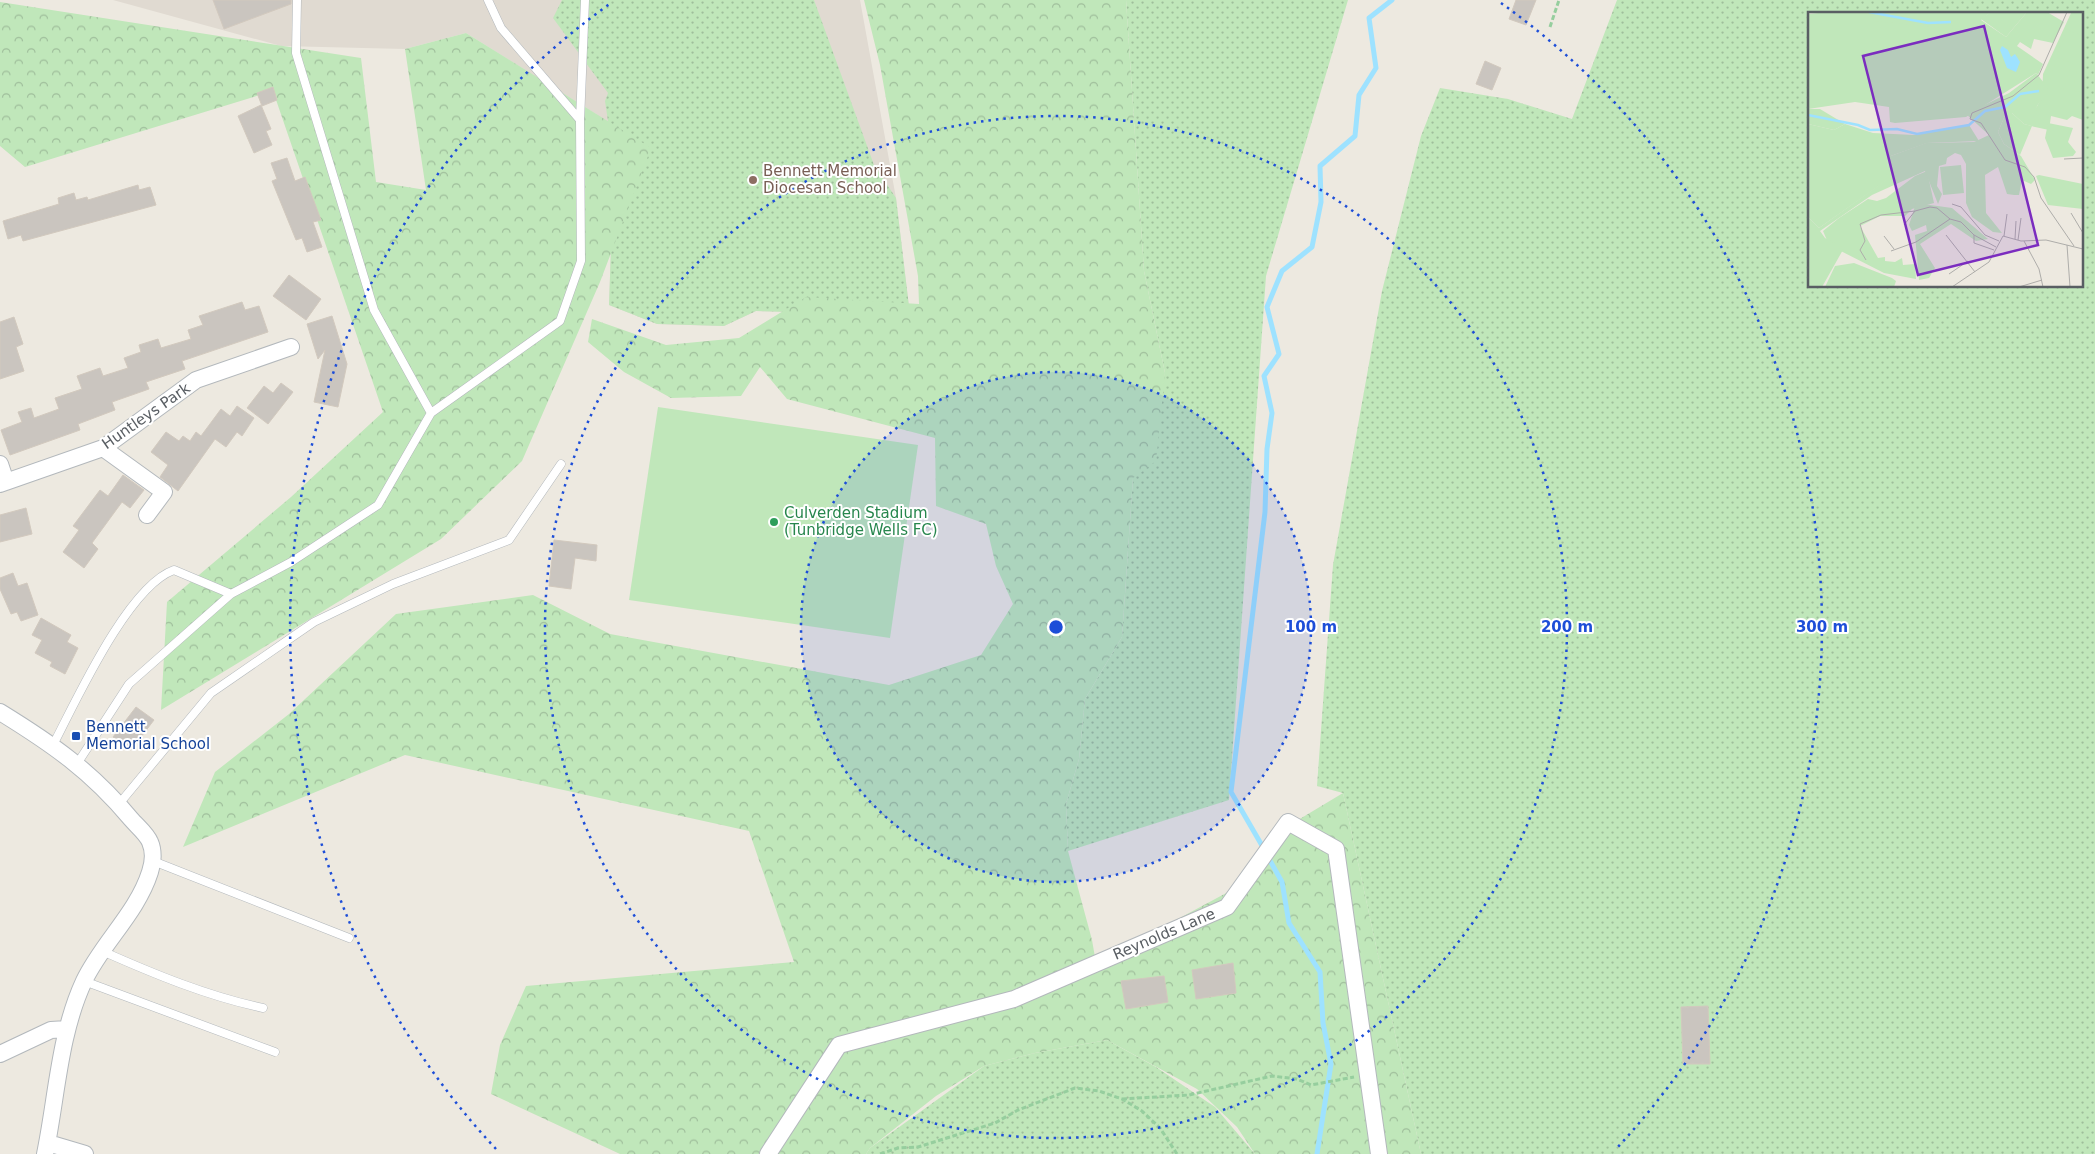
<svg xmlns="http://www.w3.org/2000/svg" width="2095" height="1154" font-family="'DejaVu Sans',sans-serif">
  <style>
    .education { fill: #e0dad1 }
    .grass { fill: url(#grass-dots); fill-rule: evenodd }
    .forest { fill: url(#forest-crowns) }
    .pitch { fill: #c0e7ba }
    .lines { fill: none; stroke-linecap: round; stroke-linejoin: round }
    .stream { stroke: #9ee2ff; stroke-width: 5 }
    .building { fill: #cac5bf; stroke: #d2c9be }
    .lane-casing { stroke: #b3b8bc; stroke-width: 9 }
    .street-casing { stroke: #b3b8bc; stroke-width: 18 }
    .path { stroke: #96ce9e; stroke-width: 3; stroke-dasharray: 5 2.5; stroke-linecap: butt }
    .lane { stroke: #fff; stroke-width: 8 }
    .street { stroke: #fff; stroke-width: 16 }
    .ring { fill: none; stroke: #1d4ed8; stroke-width: 2.5; stroke-dasharray: 2.5 5 }
    .education-dot { fill: #8d6e63; stroke: #fff; stroke-width: 2 }
    .leisure-dot { fill: #2e9e5b; stroke: #fff; stroke-width: 2 }
    .transit-dot { fill: #1a4fb4; stroke: #fff; stroke-width: 2 }
    .labels { text-anchor: middle; dominant-baseline: central; stroke-width: 4; stroke-linejoin: round; paint-order: stroke }
    .education-label { font-size: 15px; fill: #785e54; stroke: #fff; text-anchor: start }
    .street-label { font-size: 15px; fill: #595e63; stroke: #fff }
    .leisure-label { font-size: 15px; fill: #27864d; stroke: #fff; text-anchor: start }
    .transit-label { font-size: 15px; fill: #164399; stroke: #fff; text-anchor: start }
    .inset-river { fill: none; stroke: #9ee2ff; stroke-width: 2.5 }
    .inset-road { fill: none; stroke: #aeadaa; stroke-width: 1 }
    .view { fill: #7b2cbf; fill-opacity: 0.15; stroke: #7b2cbf; stroke-width: 2.5 }
    .inset-edge { fill: none; stroke: #595e63; stroke-width: 2.5 }
    .centre { fill: #1d4ed8; stroke: #fff; stroke-width: 2.5 }
    .ring-label { font-size: 15px; text-anchor: middle; font-weight: bold; fill: #1d4ed8; stroke: #fff; stroke-width: 4; stroke-linejoin: round; paint-order: stroke }
  </style>
  <defs>
    <pattern id="grass-dots" width="8" height="8" patternUnits="userSpaceOnUse" patternTransform="scale(1.25)"><rect width="8" height="8" fill="#c0e7ba"/><path d="M2 2h.1M6 6h.1" fill="none" stroke="#9fbe9b" stroke-width="1.8" stroke-linecap="round"/></pattern>
    <pattern id="forest-crowns" width="20" height="18" patternUnits="userSpaceOnUse" patternTransform="scale(1.25)"><rect width="20" height="18" fill="#c0e7ba"/><path d="M2 6a3 3 0 1 1 6 0M12 15a3 3 0 1 1 6 0" fill="none" stroke="#9fbe9b"/></pattern>
  </defs>
  <rect width="100%" height="100%" fill="#ede9e0"/>
  <!-- education -->
  <path class="education" d="M113,0h747l36,198 14,117 -154,-4 -32,15 -67,-2 -48,-19 5,-143 -18,-48 -130,-81 -61,16 -124,-3z"/>
  <!-- grass -->
  <path class="grass" d="M562,0h252l60,165 22,33 14,117 -154,-4 -32,15 -67,-2 -48,-19 5,-143 -9,-61 3,-8 -55,-75z
    M1126,0h222l-82,276 -37,524 -161,51 -2,-47 13,-45 6,-60 37,-62 11,-159 32,-105 -21,-102z
    M1617,0h478v1154h-674l-78,-361 -26,-7 16,-221 49,-274 39,-155 19,-48 68,11 64,20zM1809,14h272v272h-272z
    M1107,1040l49,27 59,40 40,47h-389l4,-6 114,-82 51,-13z"/>
  <!-- forest -->
  <path class="forest" d="M864,0h262l18,271 21,102 -9,88 -23,17 -11,159 -37,62 -6,60 -13,45 2,47 24,89 4,23 147,-79 40,-55 60,-36 78,361h-166l-18,-27 -40,-38 -90,-49 -72,13 -51,13 -48,30 -66,52 -4,6h-246l-129,-60 9,-49 26,-59 268,-24 -45,-131 -344,-76 -222,92 32,-75 74,-58 107,-100 137,-19 77,39 279,51 92,-30 32,-51 -17,-38 -10,-42 -50,-18 -1,-68 -148,-39 -27,-32 -19,29 -70,2 -47,-26 -36,-30 4,-23 74,26 73,-7 67,-41 113,7 -1,-28 -38,-211z
    M0,2l361,56 15,124 50,8 -21,-141 61,-16 185,115 -51,134 -78,179 -81,78 -280,171 6,-108 124,-105 92,-85 -110,-321 -248,76 -25,-21z"/>
  <!-- pitch -->
  <path class="pitch" d="M658,407l260,38 -28,193 -261,-38z"/>
  <g class="lines">
    <!-- stream -->
    <path class="stream" d="M1264,849l-33,-57 34,-280 2,-63 5,-36 -8,-37 15,-22 -12,-47 15,-36 30,-24 9,-45 -1,-36 35,-30 4,-41 17,-27 -7,-50 23,-18
      M1268,857l14,25 7,41 31,49 3,51 8,41 -14,90"/>
  </g>
  <!-- building -->
  <path class="building" d="M213,0h78v4l-67,25z
    M1516,0h20l-10,25 -17,-6z
    M1485,61l16,7 -9,22 -16,-6z
    M273,87l4,13 -15,6 -5,-13z
    M261,105l10,24 -5,2 6,14 -18,8 -16,-37z
    M287,158l8,23 10,-4 16,43 -8,2 9,25 -15,5 -5,-14 -6,2 -24,-59 5,-2 -6,-16z
    M138,185l1,5 11,-3 6,18 -133,36 -2,-6 -13,4 -5,-18 56,-17 -1,-6 16,-5 2,7 11,-3 1,3z
    M289,275l32,24 -15,21 -33,-24z
    M242,302l3,8 14,-4 9,26 -86,29 3,8 -39,13 3,7 -37,13 3,8 -37,14 2,6 -70,25 -9,-25 21,-8 -4,-10 13,-4 3,10 25,-9 -4,-11 27,-9 -5,-13 23,-8 3,8 25,-8 -4,-10 17,-6 -2,-7 19,-6 3,9 30,-9 -3,-9 15,-5 -4,-9z
    M332,316l15,48 -9,43 -24,-5 11,-52 -7,9 -11,-35z
    M14,317l9,27 -7,3 8,24 -24,8v-57z
    M281,383l12,9 -25,32 -21,-16 17,-22 9,7z
    M237,406l17,12 -12,18 -5,-4 -11,15 -11,-8 -37,52 -18,-14 8,-12 -17,-13 15,-20 13,9 4,-5 7,5 6,-9 5,4 20,-27 9,7z
    M123,475l21,15 -14,18 -8,-6 -30,41 6,6 -14,19 -21,-16 16,-22 -6,-4 27,-36 8,6z
    M26,508l6,26 -32,8v-27z
    M554,540l43,5 -1,16 -21,-3 -4,31 -22,-3z
    M13,573l5,13 9,-3 11,32 -17,6 -4,-9 -6,2 -11,-25v-11z
    M41,618l30,17 -4,7 11,6 -13,26 -15,-8 2,-4 -17,-9 7,-13 -10,-5z
    M136,707l18,13 -23,30 -18,-13z
    M1233,963l3,30 -40,6 -4,-29z
    M1164,976l4,26 -42,7 -5,-28z
    M1708,1006l2,58h-27l-2,-57z"/>
  <g class="lines">
    <defs>
      <path id="lane" d="M580,120l5,-120
        M431,413l129,-92 21,-60 -1,-141 -79,-92 -13,-28
        M53,745c23,-44 75,-159 121,-175l57,24
        M77,764l52,-80 102,-90 60,-32 87,-57 53,-92 -57,-103 -78,-257 1,-53
        M119,804l92,-111 103,-71 79,-38 116,-44 52,-76
        M153,861l196,77
        M102,951c52,23 105,45 161,57
        M84,981l191,71"/>
      <path id="street" d="M103,448l61,44 -17,23
        M0,464l6,18
        M0,484l103,-36 93,-68 95,-33
        M0,712c52,32 91,59 131,107 6,7 16,15 19,23 4,9 3,21 0,30 -13,41 -48,71 -66,109 -25,54 -27,115 -39,173
        M0,1054l51,-24 16,-1
        M48,1143l37,11
        M768,1154l71,-109 175,-46 213,-92 61,-85 48,27 43,305"/>
    </defs>
    <!-- lane casing -->
    <use href="#lane" class="lane-casing"/>
    <!-- street casing -->
    <use href="#street" class="street-casing"/>
    <!-- path -->
    <path class="path" d="M1550,27l9,-27
      M1122,1099l67,-4 83,-19 25,3 14,6 43,-8
      M880,1154l18,-6 20,-1 77,-24 23,-13 57,-22 24,3 23,8 20,12 18,17 17,26"/>
    <!-- lane -->
    <use href="#lane" class="lane"/>
    <!-- street -->
    <use href="#street" class="street"/>
  </g>
  <!-- distance rings -->
  <circle cx="1056" cy="627" r="255" fill="#1d4ed8" fill-opacity=".12"/>
  <g class="ring">
    <circle cx="1056" cy="627" r="255"/>
    <circle cx="1056" cy="627" r="511"/>
    <path d="M496 1149A766 766 0 0 1 611 3M1501 3A766 766 0 0 1 1616 1149"/>
  </g>
  <!-- markers -->
  <circle class="education-dot" cx="753" cy="180" r="5"/>
  <circle class="leisure-dot" cx="774" cy="522" r="5"/>
  <rect class="transit-dot" x="71" y="731" width="10" height="10" rx="2.5"/>
  <g class="labels">
    <!-- education labels -->
    <g class="education-label">
      <text x="763" y="171">Bennett Memorial<tspan x="763" dy="17">Diocesan School</tspan></text>
    </g>
    <!-- street labels -->
    <g class="street-label">
      <text transform="translate(146 416) rotate(-35)">Huntleys Park</text>
      <text transform="translate(1164 934) rotate(-23)">Reynolds Lane</text>
    </g>
    <!-- leisure labels -->
    <g class="leisure-label">
      <text x="784" y="513">Culverden Stadium<tspan x="784" dy="17">(Tunbridge Wells FC)</tspan></text>
    </g>
    <!-- transit labels -->
    <g class="transit-label">
      <text x="86" y="727">Bennett<tspan x="86" dy="17">Memorial School</tspan></text>
    </g>
  </g>
  <!-- overview -->
  <g transform="translate(1808 12)">
    <rect width="275" height="275" fill="#ede9e0"/>
    <path d="M21,0h162l-10,8 25,17 21,-25h20l17,10 -11,21 -19,-4 -3,10 -11,-7 -3,4 26,18 -5,11 -2,-2 -70,44 -71,6 -5,-1 -1,-15 -34,-5 -47,7v-95zM275,0v108l-11,-4 -5,4 -16,-4 -2,14 -14,-3 -1,-15 8,-15 1,-23 28,-61zM198,101h6l12,11 8,2 -12,29 -16,-11 -6,-12zM0,112l26,6 11,-6 28,9 41,2 55,-10 10,16 -52,2 -39,14 -1,23 -68,48 -11,-11zM119,159l7,32 -22,6 -7,7h-25l-20,10 18,32 7,-1v4l10,1 7,-4 1,7 12,-1 1,15 -32,-6 -55,-28 -6,-14 16,-13 29,-19 9,2 9,-3 29,-22zM231,163l44,9v25l-35,-4 -12,-29zM46,251l38,15 4,3 -2,6h-69l10,-21z" fill="#c0e7ba"/>
    <path d="M60,0h47l4,3 31,5 -4,8 -72,-7zM183,0h36l-21,25 -25,-18zM228,61l9,11v11l-8,11 -2,21 -11,-3 -12,-11h-6l-8,19 6,12 17,12 14,24 -4,4 -9,-4 -3,15h-5l-7,-1 -9,-27 -13,8 1,38 16,20 -9,-1 -21,-15 -6,-14v-39l-5,-9 -6,-2 -8,5 -1,6 -7,2 -2,20 5,8 -4,10 -13,-33 -53,24 -52,36 5,7 19,10 -22,39h-14v-70l11,11 67,-48 2,-23 38,-14 48,-1 15,-7 -23,-21 43,-21zM0,97h12l25,15 -11,6 -26,-6zM240,111l25,5 -5,14 8,10 -3,4 -20,2 -8,-20zM108,191l36,5 36,31 -12,2 -25,-17 -31,20 15,24 -6,10 -10,2 -4,-45 12,-4 -1,-6 -14,6 -3,-6z" fill="#c0e7ba"/>
    <path d="M259,18l16,6 -9,28 -18,-7zM248,50l15,5 -9,26 -15,-5zM271,52l4,1v28l-11,-3zM153,153l3,28 -21,2 -3,-28z" fill="#c0e7ba"/>
    <path d="M194,34l6,4 3,7 4,-3 2,3 3,5 -4,10 -9,-4 -7,-18z" fill="#9ee2ff"/>
    <path class="inset-river" d="M61,0l59,11 23,-1M0,103l50,10 12,5 27,-1 20,5 52,-9 16,-14 20,-4 15,-13 19,-3"/>
    <path class="inset-road" d="M259,0l-28,63 -26,21 -41,17 -2,6 11,4 24,37 20,7 9,10 7,21 33,48M256,147l19,-1M144,192l9,3 24,28 14,6M263,201l12,20M96,213l11,-14 15,-4 7,1 13,11M138,223l29,37M166,223v8l20,7M76,224l10,13M196,224l3,-22M207,227l1,-18M210,228l3,-22M216,229l15,28 4,18M259,233l3,42M83,239l25,-9 34,-23 11,3 13,13 22,12M58,248l-6,-10 5,-9 -5,-17 21,-9 34,-4M141,262l19,-13M144,275l37,-25 14,-26 18,5 25,-1 37,9M211,275l23,-7"/>
    <path class="view" d="M176,14l54,219 -120,30 -55,-219z"/>
    <rect width="275" height="275" class="inset-edge"/>
  </g>
  <circle cx="1056" cy="627" r="8" class="centre"/>
  <g class="ring-label">
    <text x="1311" y="632">100 m</text>
    <text x="1567" y="632">200 m</text>
    <text x="1822" y="632">300 m</text>
  </g>
</svg>
